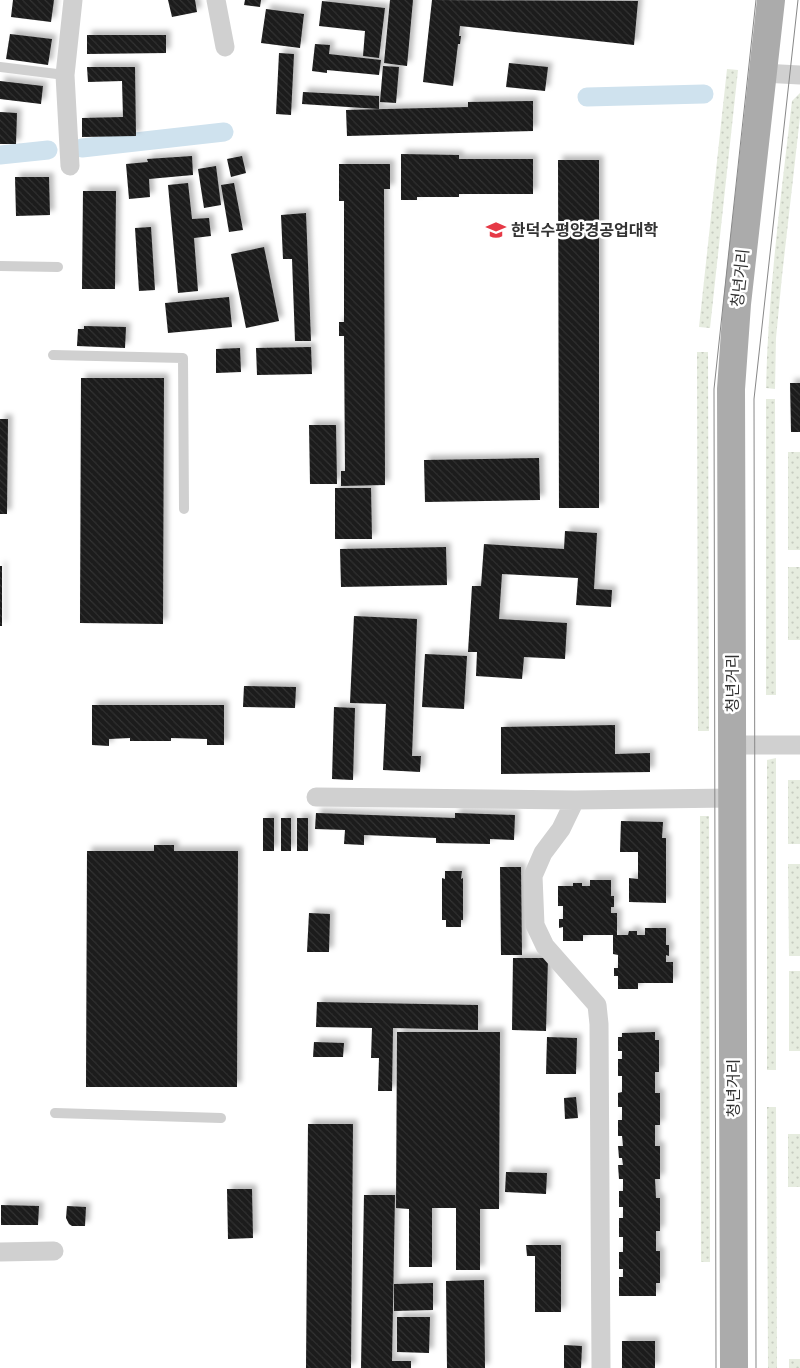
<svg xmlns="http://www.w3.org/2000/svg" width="800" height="1368" font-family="Roboto,'Noto Sans KR',sans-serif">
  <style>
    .grass { fill: url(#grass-dots) }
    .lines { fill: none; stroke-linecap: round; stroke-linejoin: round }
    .canal { stroke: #cfe2ee; stroke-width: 19 }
    .building { fill: url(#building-back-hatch); filter: url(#shadow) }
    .lane { stroke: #d0d0d0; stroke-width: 10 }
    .street { stroke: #d0d0d0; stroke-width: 19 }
    .primary { stroke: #ababab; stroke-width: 28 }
    .tram { stroke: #888; stroke-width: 1 }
    .labels { text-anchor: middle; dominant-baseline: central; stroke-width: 5; stroke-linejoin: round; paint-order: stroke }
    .poi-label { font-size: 16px; font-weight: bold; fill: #333; stroke: #fff; text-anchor: start }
    .street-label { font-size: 16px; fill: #333; stroke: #fff }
  </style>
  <defs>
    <pattern id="grass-dots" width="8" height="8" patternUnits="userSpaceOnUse" patternTransform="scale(1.25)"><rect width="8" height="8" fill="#e6ecdf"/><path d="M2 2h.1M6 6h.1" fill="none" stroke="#c6cbc0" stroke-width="1.8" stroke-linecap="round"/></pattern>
    <pattern id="building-back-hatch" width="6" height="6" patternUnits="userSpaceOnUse" patternTransform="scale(1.25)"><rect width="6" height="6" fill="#1a1a1a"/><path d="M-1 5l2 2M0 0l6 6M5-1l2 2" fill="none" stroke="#333"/></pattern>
    <filter id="shadow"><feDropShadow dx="4.5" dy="-4.5" stdDeviation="2.5" flood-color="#0004"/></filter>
  </defs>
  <rect width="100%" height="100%" fill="#fff"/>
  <!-- grass -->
  <path class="grass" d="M727,69l11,1 -28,258 -11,-1z
    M800,93v24l-18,159 -6,62 -1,51 -9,-1c2,-96 15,-191 26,-287z
    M697,352h11l1,379h-11z
    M766,399h9l1,296h-10z
    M788,452h12v98h-12z
    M788,567h12v73h-12z
    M776,758v312h-9v-310z
    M788,780h12v64h-12z
    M700,816h9l1,446h-9z
    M788,864h12v92h-11z
    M789,971h11v80h-11z
    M767,1107h9l1,261h-9z
    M788,1134h12v53h-12z
    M789,1359h11v9h-11z"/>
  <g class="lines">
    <!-- canal -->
    <path class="canal" d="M587,97l117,-3
      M82,148l142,-16
      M0,155l48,-5"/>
  </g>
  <!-- building -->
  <path class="building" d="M13,0h41l-3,22 -40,-5z
    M168,0h27l2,12 -25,5z
    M245,0h16l-1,7 -16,-2z
    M390,0h23l-6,66 -23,-3z
    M432,0l206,1 -4,44 -174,-19 -1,10h2l-1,8h-2l-5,42 -30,-4z
    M322,1l63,7 -6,50 -16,-2 2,-25 -46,-5z
    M266,9l38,5 -4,34 -39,-5z
    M10,34l42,5 -4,26 -42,-6z
    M87,35h79v18l-79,1z
    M315,44l15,1 -1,9 52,6 -2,15 -52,-5v3l-15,-2z
    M279,53l15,1 -3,61 -15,-1z
    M509,63l39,4 -3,24 -39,-4z
    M383,66l16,1 -3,36 -16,-1z
    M87,67h48l1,69 -54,1v-19l41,-1 -1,-36 -34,1z
    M0,81l43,5 -2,18 -41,-5z
    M303,92l76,4v13l-77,-5z
    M533,101v30l-186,5 -1,-26 122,-3v-5z
    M0,112l17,1 -1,31h-16z
    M401,154l58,1v4h74v35h-74v3h-42v3h-16z
    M192,156l1,19 -44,4 1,18 -21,2 -3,-35 22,-2 -1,-3z
    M242,156l4,17 -15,4 -4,-18z
    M558,160h41v348h-40z
    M339,164h51v25h-6l1,296 -44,1v-15h4l-1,-135h-5v-14h5v-121h-5z
    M216,166l5,39 -17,3 -6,-39z
    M15,177h34l1,38 -34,1z
    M188,183l4,36 17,-1 2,18 -17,2 4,53 -20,2 -10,-108z
    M234,183l9,47 -14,2 -8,-47z
    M83,191h33l-1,98h-33z
    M306,213l5,128h-16l-3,-82h-9l-2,-44z
    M151,227l4,63 -16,1 -4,-63z
    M264,247l15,74 -33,7 -15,-74z
    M229,297l3,30 -64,6 -3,-30z
    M84,326l42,1 -1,21 -48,-2 1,-17h6z
    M311,347l1,27 -55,1 -1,-27z
    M240,348l1,24 -25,1v-24z
    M81,378h83l-1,246 -83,-1z
    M790,383h10v49h-9z
    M0,419h8l-1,95h-7z
    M309,425h27l1,59h-27z
    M539,458l1,42 -115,2 -1,-42z
    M335,488h36l1,51h-37z
    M565,531l32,2 -3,56 18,1 -1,17 -35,-2 2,-27 -76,-4 -3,45 68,4 -2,36 -41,-2 -2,22 -46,-3 1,-24h-9l4,-66h9l3,-42 80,5z
    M446,547l1,38 -106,2 -1,-38z
    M0,566h2v60h-2z
    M354,616l63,3 -5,137h9l-1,16 -37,-2 3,-66 -36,-1z
    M425,654l42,2 -3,53 -42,-2z
    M244,686l52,1 -1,21 -52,-1z
    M92,705h132v40h-17v-6l-36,-1v3h-41v-3l-21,1v7l-17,-1z
    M334,707l21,1 -2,72 -21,-1z
    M615,725v29l35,-1v19l-149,2v-47z
    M316,813l139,5v-5l60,2 -1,25 -24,-1v5l-54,-1v-5l-72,-3v10l-20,-1 1,-14 -30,-1z
    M263,818h11v33h-11z
    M281,818h10v33h-10z
    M297,818h11v33h-11z
    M621,821l42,1 -1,16h4v65l-37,-1v-24l9,1v-27h-18z
    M154,845h20v6h64l-1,236h-151l1,-236h67z
    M500,867h21l1,88h-21z
    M445,871h17l-1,8 2,-1v42h-2v7h-15v-7h-4v-42l3,1z
    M590,880h21v16h3v11h-3v6h6v22h11l1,-4h8v4h8v-7h21v17h3v11l-3,-1v7h7v21h-35v6h-20v-13h-4v-8h4v-13l-5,-1v-19h-30v6h-20v-14l-4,1v-9h4v-13h-5v-20h15v-3h9v3h8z
    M309,913l21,1 -1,38h-22z
    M513,958h35l-2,73 -34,-1z
    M317,1002l161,3v25l-85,-2 -1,63h-14l1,-33h-8l1,-30 -56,-1z
    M397,1032h103l-1,177h-19v61h-24v-62h-24v59h-23v-58l-13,-1z
    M655,1032v8h4v32h-4v21h5v32h-5v21h5v33h-5l1,19h4v33h-4v20h4v32h-4v13h-37v-19h4v-8h-4v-17h4v-15h-4v-19h4v-11h-4v-16h4v-12h-4l-1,-14h5l-1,-7h-3l-1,-12h5l-1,-10h-4v-16h4v-13h-4v-14l4,-1v-16h-4v-17h4v-8h-4v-14h4v-4z
    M547,1037l30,1 -1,36h-30z
    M314,1042l30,1 -1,14h-30z
    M576,1097l2,21 -13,1 -1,-21z
    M308,1124h45l-2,244h-45z
    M506,1172l41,1 -1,21 -41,-2z
    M227,1189h25l1,49 -25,1z
    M364,1195h31l-3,166h19v7h-50z
    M1,1205l38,1 -1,19h-37z
    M67,1206l19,1 -1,19h-13l-3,-2 -3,-6z
    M526,1245h35v67h-26v-56h-8z
    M484,1280l1,88h-38l-1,-87z
    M433,1283v27l-39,1v-27z
    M397,1317h33l-1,36 -32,-1z
    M622,1341h33v27h-33z
    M564,1345l18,1 -1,22h-17z"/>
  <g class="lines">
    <!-- lane -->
    <path class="lane" d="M0,67l65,8
      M0,266l58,1
      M53,355l130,3 1,151
      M55,1113l166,5"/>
    <!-- street -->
    <path class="street" d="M216,0l9,47
      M762,73l38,2
      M70,166l-5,-91 8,-75
      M732,745h68
      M316,797l259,3 157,-2
      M575,800l-14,29 -18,24 -10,23 2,49 10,21 52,59 2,19 2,344
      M0,1252l54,-1"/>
    <!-- primary -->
    <path class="primary" d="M734,1368l-3,-979 6,-85 34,-304"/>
    <!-- tram -->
    <path class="tram" d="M716,1368l-2,-979 42,-389
      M756,1368l-2,-969 44,-399"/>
  </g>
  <!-- icons -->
  <defs>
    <symbol id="university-bare" viewBox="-9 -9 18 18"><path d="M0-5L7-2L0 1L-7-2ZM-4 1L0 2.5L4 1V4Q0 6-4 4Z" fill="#e63946" stroke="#fff" stroke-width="2.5" paint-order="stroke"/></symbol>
  </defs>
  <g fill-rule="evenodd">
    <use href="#university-bare" x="482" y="216" width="28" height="28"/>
  </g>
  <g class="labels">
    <!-- poi labels -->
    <g class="poi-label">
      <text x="511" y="230">한덕수평양경공업대학</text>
    </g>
    <!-- street labels -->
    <g class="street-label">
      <text transform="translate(740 278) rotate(-84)">청년거리</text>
      <text transform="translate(732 683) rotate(-90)">청년거리</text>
      <text transform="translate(733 1088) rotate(-90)">청년거리</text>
    </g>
  </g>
</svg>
